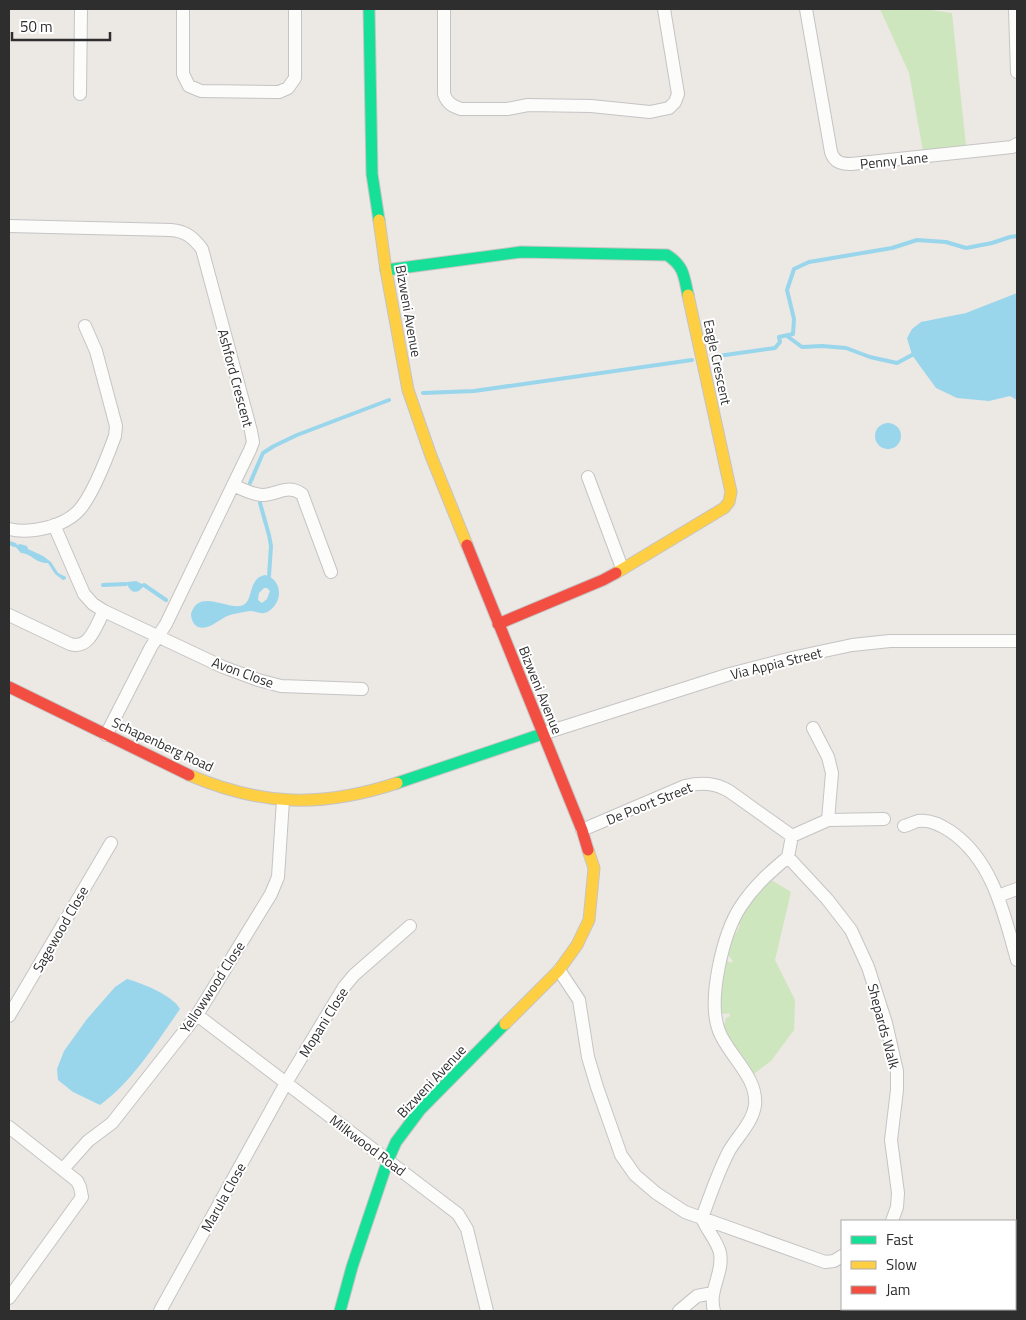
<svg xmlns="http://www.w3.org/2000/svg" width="1026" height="1320" font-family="'Titillium Web',sans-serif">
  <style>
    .green { fill: #cee6be }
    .water { fill: #99d6ec; fill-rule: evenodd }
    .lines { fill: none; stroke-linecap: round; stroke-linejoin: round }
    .stream { stroke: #99d6ec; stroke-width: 4 }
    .street-casing { stroke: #c5c4c5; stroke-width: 14 }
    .fast-casing { stroke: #c5c4c5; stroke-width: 13 }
    .slow-casing { stroke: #c5c4c5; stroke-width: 13 }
    .jam-casing { stroke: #c5c4c5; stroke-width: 13 }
    .street { stroke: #fcfcfb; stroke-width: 12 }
    .fast { stroke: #16e098; stroke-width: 11 }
    .slow { stroke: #ffcf43; stroke-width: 11 }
    .jam { stroke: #f24e42; stroke-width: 11 }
    .labels { text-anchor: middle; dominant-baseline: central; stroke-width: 4; stroke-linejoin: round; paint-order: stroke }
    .street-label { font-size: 14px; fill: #2e2e2e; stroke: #fff }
  </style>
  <rect width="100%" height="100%" fill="#ece8e4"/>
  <!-- green -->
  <path class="green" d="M880,9h45l27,4 14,133 -43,5 -14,-78z
    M766,880l7,1 18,11 -16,68 20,40 -1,30 -23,31 -20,15 -28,-47 3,-11 4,-2 -1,-3 -5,1 -5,-4v-24l8,-26 3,3 3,-2 -8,-9 7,-19h4l4,-8 -3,-2z"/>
  <!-- water -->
  <path class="water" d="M1017,293v107l-7,-4 -21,5 -32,-3 -21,-10 -24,-33 -5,-17 5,-9 9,-7 45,-9z
    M875 436a13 13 0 1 1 26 0a13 13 0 1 1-26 0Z
    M20,544l7,2 1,3 15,7 8,6 7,11 8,4v2l-3,1 -8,-6 -7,-11c-14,0 -15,-9 -27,-10l-6,-7z
    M265,575c18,5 18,27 4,36 -7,5 -12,0 -19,0 -6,1 -14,2 -20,4 -10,3 -21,16 -32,12 -5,-2 -7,-9 -7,-13 7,-25 33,-6 49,-8 15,-2 6,-27 25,-31zM264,588h3l3,3 -3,8 -5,4 -4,-3 1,-7z
    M136,581l8,4c-5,10 -15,9 -17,-3z
    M127,979c14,4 46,16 53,30 -23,33 -48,73 -80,96l-27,-13 -15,-12 -1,-11 7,-18 23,-32 28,-32z"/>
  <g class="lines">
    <!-- stream -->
    <path class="stream" d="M787,336l15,11 20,-1 24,2 24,9 27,6 15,-8
      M718,356l57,-8 5,-6 -1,-5 14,-3 1,-15 -7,-29 7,-21 15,-7 83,-14 25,-8 29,2 20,6 26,-5 18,-6 7,-1
      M423,393l51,-2 218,-31
      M250,483l13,-30 11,-7 23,-11 92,-35
      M260,503l9,32 2,11 -2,30
      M9,543l6,2
      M103,585l23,-1
      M144,585l22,15"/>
    <defs>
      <path id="street" d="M183,9v65l6,12 12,5 74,1h4l9,-4 7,-10v-69
        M444,9v85c3,9 8,12 17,15h46l21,-4 63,1 59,6 19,-4 6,-6 3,-8 -14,-85
        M806,9l25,143c3,10 10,12 20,12l161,-17 5,-3
        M1015,9l2,63
        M80,94l1,-85
        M9,226l162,4c14,1 22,7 31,19l49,182 2,11 -3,8 -84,174 -15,23 -45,88
        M588,477l34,91
        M233,485c9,4 20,10 30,10 16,-1 24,-11 39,-1l29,78
        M54,525l30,69 9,10 11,7 119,56 35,13 23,6 81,3
        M9,529c21,5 56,-2 71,-20 13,-15 28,-54 35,-73l1,-10 -20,-75 -11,-25
        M9,615l61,29c20,6 26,-19 34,-33
        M813,728l15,29 4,16 -4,47
        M542,734l188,-60 66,-17 56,-12 38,-4h127
        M904,826c5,-1 10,-4 14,-5 12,-2 23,4 32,10 43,29 54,83 67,129
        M582,830l103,-44c17,-4 30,-3 44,5l63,45
        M788,857l39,42 24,31 17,37 18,56 11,48v19l-6,50 7,53 -1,14 -5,14
        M788,857l4,-21 36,-16 56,-1
        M998,896l19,-7
        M559,970l20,30 9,57 9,30 24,68 14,20 21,18 29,19 140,50 9,-1 8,-5
        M197,1015l261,199 9,15 20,82
        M9,1016l102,-173
        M9,1127l68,54 3,6 2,10 -73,101
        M63,1169l25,-28 24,-18 85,-108 74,-121 7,-17 5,-77
        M702,1218c8,-22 16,-46 27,-67 8,-14 24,-29 26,-46 3,-28 -27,-50 -36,-74 -12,-31 4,-98 22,-125 13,-20 29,-34 47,-49
        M702,1218c4,11 16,24 18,35 4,20 -12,37 -6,58
        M892,1309l1,2
        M160,1311l126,-228 58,-96 10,-12 56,-49
        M679,1311l18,-15 16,-3"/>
      <path id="fast" d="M369,9l3,165 7,46
        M386,270l135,-18 146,3c17,11 17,21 21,40
        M397,783l145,-49
        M340,1311l12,-44 36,-107 8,-18 24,-32 85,-86"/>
      <path id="slow" d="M379,220l7,50 22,120 23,66 36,89
        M616,573l108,-65 5,-6 2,-10 -43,-197
        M189,775c73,31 132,33 208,8
        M505,1024l54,-54 18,-25 12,-25 5,-52 -6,-18"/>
      <path id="jam" d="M467,545l115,285 6,20
        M498,624l105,-44 13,-7
        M9,687l180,88"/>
    </defs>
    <!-- street casing -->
    <use href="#street" class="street-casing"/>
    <!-- fast casing -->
    <use href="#fast" class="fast-casing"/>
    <!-- slow casing -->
    <use href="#slow" class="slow-casing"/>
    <!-- jam casing -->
    <use href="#jam" class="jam-casing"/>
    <!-- street -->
    <use href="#street" class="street"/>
    <!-- fast -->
    <use href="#fast" class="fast"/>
    <!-- slow -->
    <use href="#slow" class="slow"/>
    <!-- jam -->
    <use href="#jam" class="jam"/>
  </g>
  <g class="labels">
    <!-- street labels -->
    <g class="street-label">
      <text transform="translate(894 160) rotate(-6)">Penny Lane</text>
      <text transform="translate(409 311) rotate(80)">Bizweni Avenue</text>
      <text transform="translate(718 362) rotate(78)">Eagle Crescent</text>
      <text transform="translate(236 378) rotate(75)">Ashford Crescent</text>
      <text transform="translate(776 663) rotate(-14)">Via Appia Street</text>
      <text transform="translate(243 672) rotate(20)">Avon Close</text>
      <text transform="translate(541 690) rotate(68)">Bizweni Avenue</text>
      <text transform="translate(163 744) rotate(25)">Schapenberg Road</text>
      <text transform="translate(649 803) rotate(-22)">De Poort Street</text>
      <text transform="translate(60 929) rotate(-60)">Sagewood Close</text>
      <text transform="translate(212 987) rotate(-57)">Yellowwood Close</text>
      <text transform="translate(323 1022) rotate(-58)">Mopani Close</text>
      <text transform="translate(884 1026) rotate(75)">Shepards Walk</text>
      <text transform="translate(431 1081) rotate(-47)">Bizweni Avenue</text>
      <text transform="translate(368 1145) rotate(37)">Milkwood Road</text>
      <text transform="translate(223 1197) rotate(-61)">Marula Close</text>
    </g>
  </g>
  <!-- border -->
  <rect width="1026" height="1320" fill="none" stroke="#2e2e2e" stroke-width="20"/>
  <!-- legend -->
  <rect x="841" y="1220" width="175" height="90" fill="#ffffff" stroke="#ababab"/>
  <rect x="851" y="1236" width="25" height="8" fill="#16e098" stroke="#ababab"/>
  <text x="886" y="1245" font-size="15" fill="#2e2e2e">Fast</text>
  <rect x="851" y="1261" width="25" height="8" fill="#ffcf43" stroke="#ababab"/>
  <text x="886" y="1270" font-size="15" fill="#2e2e2e">Slow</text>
  <rect x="851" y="1286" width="25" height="8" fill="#f24e42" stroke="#ababab"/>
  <text x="886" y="1295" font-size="15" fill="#2e2e2e">Jam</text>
  <!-- scale -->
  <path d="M12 32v8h98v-8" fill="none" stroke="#2e2e2e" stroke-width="2.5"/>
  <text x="20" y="32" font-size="15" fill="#2e2e2e" stroke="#ffffff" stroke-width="4" paint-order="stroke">50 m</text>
</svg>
